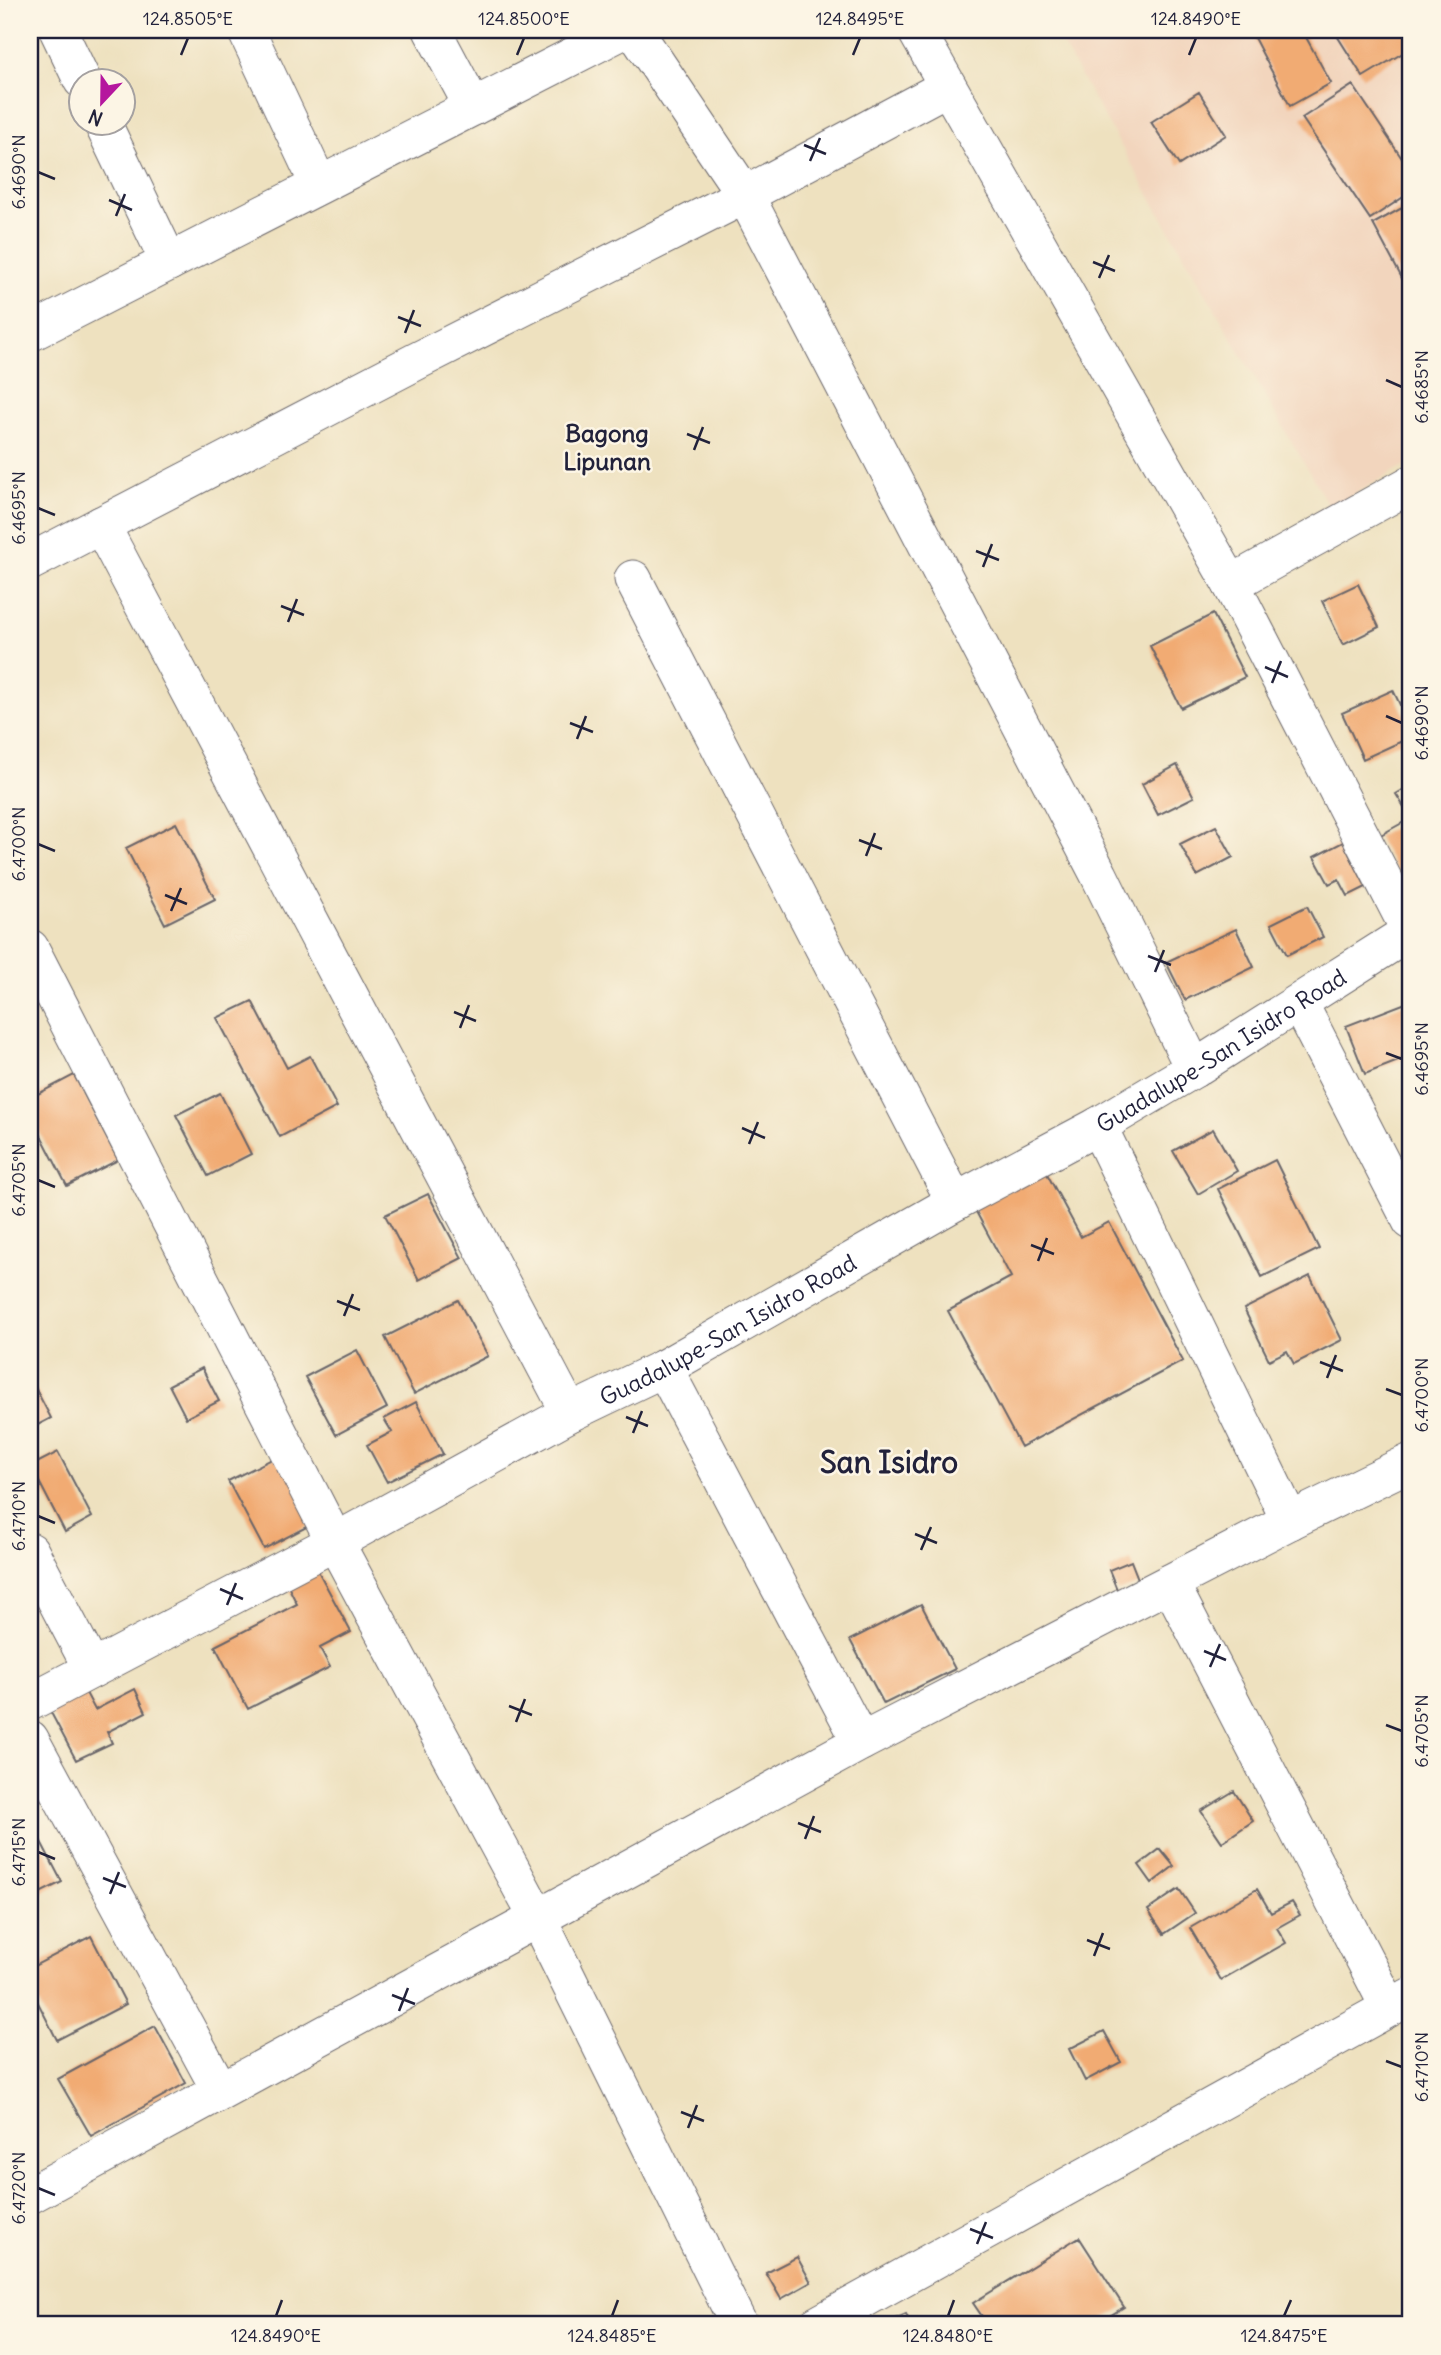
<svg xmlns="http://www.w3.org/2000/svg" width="1441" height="2355" font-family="Delius,sans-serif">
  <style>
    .built { fill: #f2d5bd }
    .building { fill: #f1ab73 }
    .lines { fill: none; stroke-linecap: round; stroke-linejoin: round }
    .minor-casing { stroke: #696569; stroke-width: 39 }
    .minor { stroke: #fff; stroke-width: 37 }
    .ticks { fill: none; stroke: #22223b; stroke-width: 2.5 }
    .labels { text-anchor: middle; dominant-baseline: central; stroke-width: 5; stroke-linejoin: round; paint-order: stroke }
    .street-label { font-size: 23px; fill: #22223b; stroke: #fcf5e5 }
    .neighbourhood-label { font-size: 24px; font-weight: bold; fill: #22223b; stroke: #fcf5e5 }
    .district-label { font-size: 30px; font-weight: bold; fill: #22223b; stroke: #fcf5e5 }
    .neatline { fill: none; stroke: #22223b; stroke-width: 2.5 }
    .ticks-label { font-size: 18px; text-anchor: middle; fill: #22223b }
  </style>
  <rect width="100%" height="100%" fill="#fcf5e5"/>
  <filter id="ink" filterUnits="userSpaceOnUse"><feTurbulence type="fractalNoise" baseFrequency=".0143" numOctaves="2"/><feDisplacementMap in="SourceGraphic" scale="14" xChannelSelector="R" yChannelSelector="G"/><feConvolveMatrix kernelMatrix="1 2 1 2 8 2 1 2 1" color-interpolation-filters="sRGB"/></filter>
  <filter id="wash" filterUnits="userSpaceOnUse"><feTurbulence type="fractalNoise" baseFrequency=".00686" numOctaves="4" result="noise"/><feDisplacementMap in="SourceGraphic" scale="28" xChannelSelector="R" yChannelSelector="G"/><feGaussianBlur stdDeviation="1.57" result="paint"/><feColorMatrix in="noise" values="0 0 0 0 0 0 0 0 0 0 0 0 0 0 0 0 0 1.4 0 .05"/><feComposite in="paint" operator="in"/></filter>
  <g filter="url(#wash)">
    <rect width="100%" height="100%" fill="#eee1bf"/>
    <!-- built -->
    <path class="built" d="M1054,30h357v432l-81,46z"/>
    <g id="blocks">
      <!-- building -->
      <path class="building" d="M1260,30h42l29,53 -41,23 -38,-72z
        M1343,30h68v18l-48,29 -27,-43z
        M1353,85l58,87v20l-41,27 -68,-101z
        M1199,92l27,43 -47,30 -28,-43z
        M1411,203v92l-38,-71z
        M1358,584l21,43 -36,18 -21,-44z
        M1213,614l32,63 -64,31 -31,-62z
        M1393,690l18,38v9l-48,22 -21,-46z
        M1177,765l17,32 -36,18 -16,-31z
        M1411,785v109l-34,-57 34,-19 -15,-24z
        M176,823l39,76 -50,25 -39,-76z
        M1216,826l17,31 -36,19 -17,-32z
        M1343,842l23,45 -18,9 -9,-17 -10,5 -15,-27z
        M1307,906l16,31 -36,18 -16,-31z
        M1236,929l18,38 -69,33 -19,-38z
        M252,1001l35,67 23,-12 27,51 -57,30 -63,-119z
        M1411,1001v55l-46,18 -19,-48z
        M74,1075l44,85 -51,26 -37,-72v-16z
        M220,1093l31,61 -43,22 -32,-61z
        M1213,1129l24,42 -39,23 -25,-43z
        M1275,1160l44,89 -57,28 -44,-88z
        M1045,1170l36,67 28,-15 74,139 -162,86 -73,-136 63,-34 -37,-69z
        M428,1194l34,64 -43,22 -34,-65z
        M1310,1276l32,64 -48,24 -7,-13 -18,9 -25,-51z
        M458,1300l30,56 -74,38 -29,-57z
        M357,1350l30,58 -51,27 -31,-58z
        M202,1368l17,33 -33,17 -17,-33z
        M30,1378l21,40 -21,11z
        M416,1402l27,52 -56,28 -20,-37 25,-13 -8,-13z
        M58,1452l34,65 -27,15 -34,-66z
        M284,1453l36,67 -56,29 -36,-68z
        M1131,1561l9,23 -22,8 -9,-22z
        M317,1569l34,63 -31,16 10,19 -82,42 -33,-63 82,-42 -10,-20z
        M921,1604l34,65 -71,35 -34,-64z
        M135,1689l11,23 -39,20 5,11 -36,17 -27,-51 36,-18 10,19z
        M1234,1791l19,30 -31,21 -21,-31z
        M38,1836l24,46 -32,16v-58z
        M1160,1849l14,17 -22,17 -13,-18z
        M1179,1889l16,24 -31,21 -16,-24z
        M1257,1889l14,24 21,-11 8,13 -23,13 9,15 -65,37 -31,-52z
        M91,1936l35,68 -69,36 -27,-53v-19z
        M155,2026l31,57 -95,53 -33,-57z
        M1104,2031l17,31 -36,19 -16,-32z
        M1079,2237l45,70 -29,18h-107l-15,-22z
        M797,2257l14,25 -30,17 -15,-26z
        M906,2314l5,11h-30z"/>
    </g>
  </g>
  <g filter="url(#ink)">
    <use href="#blocks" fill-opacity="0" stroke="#696569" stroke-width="2"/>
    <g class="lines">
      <defs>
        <g id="minor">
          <path d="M58,30l24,50"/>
          <path d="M246,30l73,155"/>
          <path d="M432,30l41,77"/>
          <path d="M634,30l111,165 354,680 95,194"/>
          <path d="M916,30l315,554 179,347"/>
          <path d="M102,122l67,140"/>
          <path d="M30,333l594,-303"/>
          <path d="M101,525l469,888"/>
          <path d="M30,562l387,-201 328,-166 202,-108"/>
          <path d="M633,579l322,623"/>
          <path d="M1231,584l180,-100"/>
          <path d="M30,948l305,594 202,375 202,408"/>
          <path d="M1299,1003l112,218"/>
          <path d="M1098,1126l192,395"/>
          <path d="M664,1368l197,374"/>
          <path d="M30,1551l62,118"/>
          <path d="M1170,1583l219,424"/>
          <path id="s1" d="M30,1702l305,-160 235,-129 94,-45 291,-166 143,-76 96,-57 217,-138"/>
          <path d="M30,1739l190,351"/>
          <path d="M30,2195l831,-453 429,-221 121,-59"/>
          <path d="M817,2325l594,-329"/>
        </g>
      </defs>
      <!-- minor casing -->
      <use href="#minor" class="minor-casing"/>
      <!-- minor -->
      <use href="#minor" class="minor"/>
    </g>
  </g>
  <!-- ticks -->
  <path class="ticks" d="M181,55l7,-17M517,55l7,-17M853,55l7,-17M1189,55l7,-17M804,145l22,9M810,161l10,-23M38,172l17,7M109,200l23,10M116,216l9,-22M1093,262l22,9M1099,278l10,-23M398,317l23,9M405,333l9,-23M1386,380l16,7M687,434l23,9M694,450l9,-23M38,508l17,7M976,551l23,9M983,567l9,-23M281,606l23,9M288,622l9,-23M1265,667l23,10M1272,683l9,-22M1386,716l16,7M570,723l23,9M577,739l9,-23M859,840l23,9M38,844l17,7M866,856l9,-23M165,895l22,9M171,911l10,-23M1148,956l23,9M1155,972l9,-22M454,1012l22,9M460,1028l9,-23M1386,1053l16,6M742,1128l23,10M749,1144l9,-22M38,1180l17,7M1031,1245l23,9M1038,1261l9,-23M337,1301l23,9M344,1316l9,-22M1320,1362l23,9M1327,1378l9,-23M1386,1389l16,6M626,1417l22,9M633,1433l9,-22M38,1516l17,7M915,1534l22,9M921,1550l10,-23M220,1589l23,10M227,1605l9,-22M1204,1651l22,9M1210,1667l10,-23M509,1706l23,9M516,1722l9,-23M1386,1725l16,6M798,1823l23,9M805,1839l9,-23M38,1852l17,7M103,1878l23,9M110,1894l9,-22M1087,1940l23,9M1094,1956l9,-23M392,1995l23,9M399,2011l9,-23M1386,2061l16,6M681,2112l23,9M688,2128l9,-23M38,2188l17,7M970,2229l23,9M977,2244l9,-22M276,2316l6,-16M612,2316l6,-16M948,2316l6,-16M1284,2316l7,-16"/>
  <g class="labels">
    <!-- street labels -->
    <g class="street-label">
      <text stroke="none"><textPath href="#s1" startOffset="1358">Guadalupe-San Isidro Road</textPath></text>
      <text stroke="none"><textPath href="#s1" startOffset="791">Guadalupe-San Isidro Road</textPath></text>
    </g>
    <!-- neighbourhood labels -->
    <g class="neighbourhood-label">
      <text x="607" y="433">Bagong<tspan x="607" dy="28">Lipunan</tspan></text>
    </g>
    <!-- district labels -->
    <g class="district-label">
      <text x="889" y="1462">San Isidro</text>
    </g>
  </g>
  <!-- margin -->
  <rect width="1441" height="2355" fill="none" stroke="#fcf5e5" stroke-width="77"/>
  <!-- north arrow -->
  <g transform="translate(102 102) rotate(202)"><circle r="33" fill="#fcf5e5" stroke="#a5a1a1" stroke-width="2"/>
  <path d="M0-5L12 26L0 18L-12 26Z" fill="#b5179e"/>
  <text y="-10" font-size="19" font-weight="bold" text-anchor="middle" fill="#22223b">N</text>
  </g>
  <rect x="38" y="38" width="1364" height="2278" class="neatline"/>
  <g class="ticks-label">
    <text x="188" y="25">124.8505°E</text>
    <text x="524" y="25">124.8500°E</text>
    <text x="860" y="25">124.8495°E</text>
    <text x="1196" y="25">124.8490°E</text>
    <text transform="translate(19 172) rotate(-90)" y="6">6.4690°N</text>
    <text transform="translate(1422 387) rotate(-90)" y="6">6.4685°N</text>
    <text transform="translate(19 508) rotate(-90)" y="6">6.4695°N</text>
    <text transform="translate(1422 723) rotate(-90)" y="6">6.4690°N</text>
    <text transform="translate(19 844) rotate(-90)" y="6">6.4700°N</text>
    <text transform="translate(1422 1059) rotate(-90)" y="6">6.4695°N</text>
    <text transform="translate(19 1180) rotate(-90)" y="6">6.4705°N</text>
    <text transform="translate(1422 1395) rotate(-90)" y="6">6.4700°N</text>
    <text transform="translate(19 1516) rotate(-90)" y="6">6.4710°N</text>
    <text transform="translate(1422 1731) rotate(-90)" y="6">6.4705°N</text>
    <text transform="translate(19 1852) rotate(-90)" y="6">6.4715°N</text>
    <text transform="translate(1422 2067) rotate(-90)" y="6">6.4710°N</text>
    <text transform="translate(19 2188) rotate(-90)" y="6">6.4720°N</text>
    <text x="276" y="2342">124.8490°E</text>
    <text x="612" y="2342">124.8485°E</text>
    <text x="948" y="2342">124.8480°E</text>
    <text x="1284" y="2342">124.8475°E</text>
  </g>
</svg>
